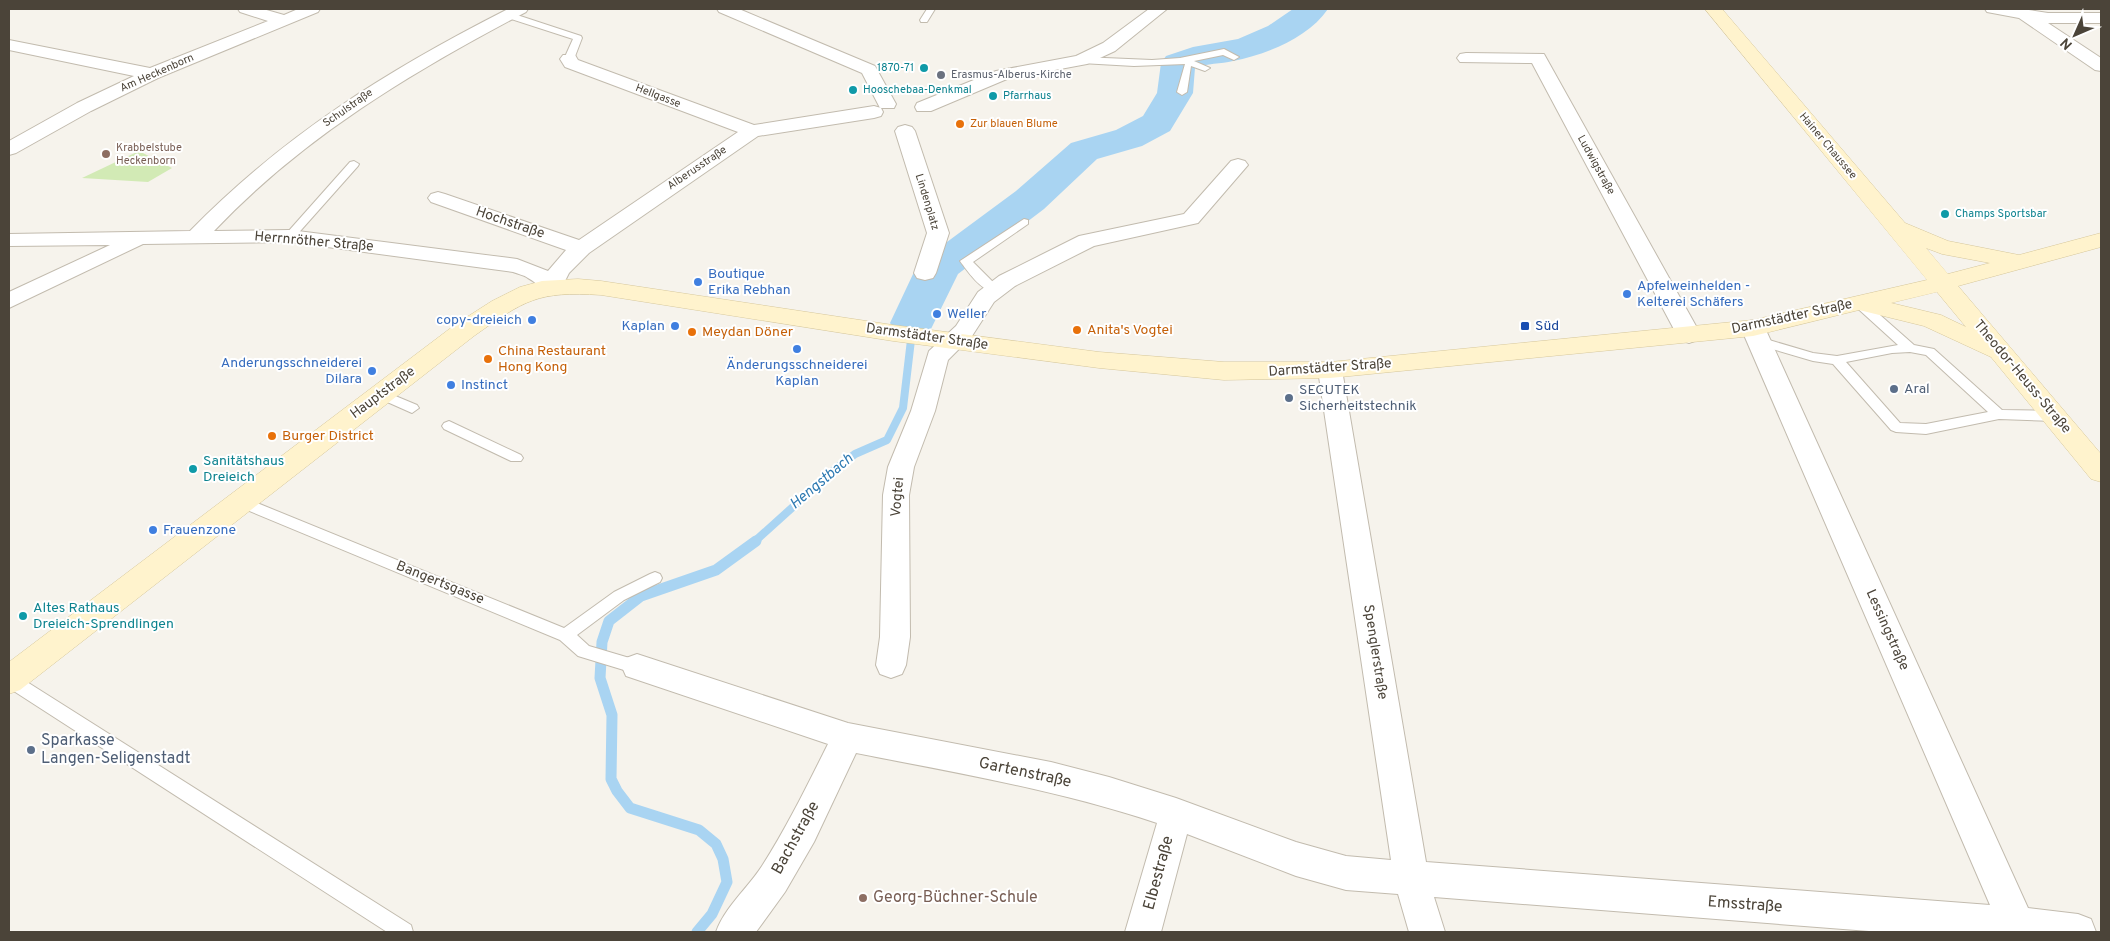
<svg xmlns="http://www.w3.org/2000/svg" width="2110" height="941" font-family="Overpass,sans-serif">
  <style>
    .green { fill: #d2eab5 }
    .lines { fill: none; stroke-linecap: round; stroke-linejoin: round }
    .stream-far1 { stroke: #a9d4f2; stroke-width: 8 }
    .stream { stroke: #a9d4f2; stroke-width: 11 }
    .river { fill: #a9d4f2; fill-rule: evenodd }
    .lane-casing { stroke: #c2bbae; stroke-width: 2 }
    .street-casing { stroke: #c2bbae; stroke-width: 2 }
    .secondary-casing { stroke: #d6c79b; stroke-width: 1 }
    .lane { fill: #fff; fill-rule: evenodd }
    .street { fill: #fff; fill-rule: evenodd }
    .secondary { fill: #fff3cd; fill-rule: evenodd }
    .culture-dot { fill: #0f9aa8; stroke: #fff; stroke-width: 2 }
    .worship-dot { fill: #6b7280; stroke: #fff; stroke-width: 2 }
    .food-dot { fill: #e8710a; stroke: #fff; stroke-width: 2 }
    .education-dot { fill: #8d6e63; stroke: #fff; stroke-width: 2 }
    .shop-dot { fill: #3f7fe0; stroke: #fff; stroke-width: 2 }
    .transit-dot { fill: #1a4fb4; stroke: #fff; stroke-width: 2 }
    .service-dot { fill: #5c6f8a; stroke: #fff; stroke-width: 2 }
    .labels { text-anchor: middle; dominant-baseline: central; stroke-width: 4; stroke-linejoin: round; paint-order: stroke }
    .far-culture-label { font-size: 11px; fill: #0d838f; stroke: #fff; text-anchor: start }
    .far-street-label { font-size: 11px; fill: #4b4439; stroke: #fff }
    .far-worship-label { font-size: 11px; fill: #5b616d; stroke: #fff; text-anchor: start }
    .far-food-label { font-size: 11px; fill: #c56008; stroke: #fff; text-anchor: start }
    .far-education-label { font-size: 11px; fill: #785e54; stroke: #fff; text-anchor: start }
    .street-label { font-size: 14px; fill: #4b4439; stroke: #fff }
    .shop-label { font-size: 14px; fill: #366cbe; stroke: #fff; text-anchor: start }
    .transit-label { font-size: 14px; fill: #164399; stroke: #fff; text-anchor: start }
    .food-label { font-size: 14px; fill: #c56008; stroke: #fff; text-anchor: start }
    .service-label { font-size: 14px; fill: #4e5e75; stroke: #fff; text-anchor: start }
    .culture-label { font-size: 14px; fill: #0d838f; stroke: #fff; text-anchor: start }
    .water-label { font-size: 15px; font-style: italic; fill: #2e7ab2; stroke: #fff }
    .near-service-label { font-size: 16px; fill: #4e5e75; stroke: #fff; text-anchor: start }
    .near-street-label { font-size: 16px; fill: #4b4439; stroke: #fff }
    .near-education-label { font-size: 16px; fill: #785e54; stroke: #fff; text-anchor: start }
  </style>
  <rect width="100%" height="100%" fill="#f6f3ec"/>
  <!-- green -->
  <path class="green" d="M139,151l33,17 -24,14 -66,-4z"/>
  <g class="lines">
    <!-- stream-far1 -->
    <path class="stream-far1" d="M754,542l80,-72 21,-16 32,-14 16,-32 10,-85"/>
    <!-- stream -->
    <path class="stream" d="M697,932l15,-18 15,-32 -4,-23 -7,-15 -17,-14 -69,-22 -13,-17 -6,-12 1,-64 -12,-37 2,-36 7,-21 32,-25 75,-26 40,-29"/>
    <!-- river -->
    <path class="river" d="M1293,9h35c-20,29 -61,45 -95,52 -12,3 -26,2 -38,7l-2,25 -23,38 -28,15 -45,13 -53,50 -86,65 -29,59 -16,5 -16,-5 -7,-10 24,-51 14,-16 88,-65 55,-48 45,-13 27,-14 14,-23 4,-30 5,-7 27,-9 45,-8 30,-13z"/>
    <defs>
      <path id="lane" d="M927,9h8l-8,13h-6l-1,-2z
        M505,13h6l70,23 1,2 -8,21 -5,3 -5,-3 9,-20 -68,-22z
        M1224,49l15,8 -5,3 -11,-5 -29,6 16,7 -5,3 -14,-5 -4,26 -5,3 -5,-3 8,-28 -51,2 -53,-3 -5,-3 5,-3 71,3 28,-2z
        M354,161l5,3 -1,2 -64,72h-8v-4l64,-72z
        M1024,219l4,1v4l-55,38 27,27 -6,4c-14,-4 -26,-21 -34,-32z
        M1859,299l4,1 51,45 20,4 68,61 53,1 7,5 -7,5 -56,-2 -73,15 -30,-2 -5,-2 -58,-66 -20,-3 -58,-17 -2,-3 6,-4 54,16 24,3 61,-11 -43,-39 -2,-3zM1910,352l16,3 62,57 -62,12 -26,-1 -54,-61 46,-9z
        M381,390l36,15 2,3 -7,5 -36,-16 -1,-3z
        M449,421l72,34 2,3 -2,3h-10l-67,-32 -2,-3 2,-3z
        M240,496l324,132 50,-36 36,-18 5,-2 5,2 2,4 -2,4 -36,18 -47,35 12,11 54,16 2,5 -2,5 -6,2 -59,-18 -18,-16 -325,-135 -2,-4 2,-4z
        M9,674l7,1 395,250 2,7h-26l-378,-244z"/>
      <path id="street" d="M238,9h25l21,6 14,-6h22l-2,3 -160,66 -67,33 -75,42 -7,2v-14l68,-38 57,-27 -125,-26v-10l141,28 118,-47 -28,-9z
        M508,9h20l-2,3c-114,60 -223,125 -312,219l76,-1 227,29 31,12 18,-21 -135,-48 -3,-4 3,-4 7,-2 7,2 134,46 159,-108 -173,-65 -5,-8 3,-4h12l3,5 176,65 120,-19 7,2 2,4 -2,4 -7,2 -116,18 -169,117 -20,20 -9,18c-16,4 -19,-6 -32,-13 -4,-3 -10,-4 -15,-6l-223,-30 -147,2 -134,64v-16l101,-47 -101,1v-12l181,-3c95,-97 198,-161 318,-222z
        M717,9h22l136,57 21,38 -2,4h-14l-18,-35 -143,-61z
        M1149,9h18l-52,42 -28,13 -80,15 -76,32h-14l-2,-4 2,-4 79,-32 80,-15 27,-13z
        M1985,9h37l26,4h53v10h-53l53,35v13l-6,-1 -76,-52 -32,-6z
        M1466,53l78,1 157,281 -4,5 -8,3 -8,-3 -4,-5 -145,-272 -72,-1 -3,-4 3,-4z
        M905,125l7,2 3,4 34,102 -13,40 -3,5 -8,2 -8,-2 -3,-5 13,-40 -32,-102 3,-4z
        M1238,159l7,2 3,4 -50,58 -104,23 -79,40 -21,16 -22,34 -24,24 -13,51 -21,56 -5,28 1,142 -4,28 -4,9 -11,4 -11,-4 -4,-9 4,-28 3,-142 5,-28 23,-56 18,-60 27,-25 22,-34 21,-16 80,-40 105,-22 47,-53z
        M1753,320l8,3 4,5 263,580 50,6 13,5 5,13h-214l-448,-35 11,35h-36l-11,-38 -52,-4 -50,-14 -109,-42 -26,98h-36l32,-109c-98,-33 -200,-50 -301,-70l-42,89 -29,50 -29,40h-40c9,-25 31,-43 46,-66 25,-39 45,-80 66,-122l-202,-68 -4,-9 4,-9 11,-4 211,69 203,39 58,15 67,21 120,44 50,14 45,4 -73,-490 3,-6 9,-2 9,2 3,6 84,492 564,43 -249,-577 4,-5z"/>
      <path id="secondary" d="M1705,9h17l183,214 43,18 71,14 82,-22v14l-143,39 143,168v28l-10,-3 -100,-122 -67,-31 -65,-16 -106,26 -423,42 -106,2 -125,-12 -206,-27 -292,-46c-64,-4 -76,5 -127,41l-454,354 -11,4v-32l447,-338 36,-23 28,-14 22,-6 36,-2 23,2 292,44 206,27 125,10h106l423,-42 174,-40zM1926,248l16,6 48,9 -42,11zM1937,292l29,35 -25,-12 -50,-12z"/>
    </defs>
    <!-- lane casing -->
    <use href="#lane" class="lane-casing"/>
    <!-- street casing -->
    <use href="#street" class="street-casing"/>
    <!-- secondary casing -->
    <use href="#secondary" class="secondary-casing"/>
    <!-- lane -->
    <use href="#lane" class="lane"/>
    <!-- street -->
    <use href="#street" class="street"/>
    <!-- secondary -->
    <use href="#secondary" class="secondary"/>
  </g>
  <!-- markers -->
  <g class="culture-dot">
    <circle cx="924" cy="68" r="5"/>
    <circle cx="853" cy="90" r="5"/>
    <circle cx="993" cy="96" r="5"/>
    <circle cx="1945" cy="214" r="5"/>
    <circle cx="193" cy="469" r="5"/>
    <circle cx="23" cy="616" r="5"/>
  </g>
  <circle class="worship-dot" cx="941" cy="75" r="5"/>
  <g class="food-dot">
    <circle cx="960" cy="124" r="5"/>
    <circle cx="1077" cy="330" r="5"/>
    <circle cx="692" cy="332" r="5"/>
    <circle cx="488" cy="359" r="5"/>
    <circle cx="272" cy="436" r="5"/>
  </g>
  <g class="education-dot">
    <circle cx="106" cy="154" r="5"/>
    <circle cx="863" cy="898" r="5"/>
  </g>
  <g class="shop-dot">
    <circle cx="698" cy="282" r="5"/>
    <circle cx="1627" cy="294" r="5"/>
    <circle cx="937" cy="314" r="5"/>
    <circle cx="532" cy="320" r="5"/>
    <circle cx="675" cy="326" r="5"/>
    <circle cx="797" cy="349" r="5"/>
    <circle cx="372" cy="371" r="5"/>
    <circle cx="451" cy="385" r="5"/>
    <circle cx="153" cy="530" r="5"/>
  </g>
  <rect class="transit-dot" x="1520" y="321" width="10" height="10" rx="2.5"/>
  <g class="service-dot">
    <circle cx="1894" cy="389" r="5"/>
    <circle cx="1289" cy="398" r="5"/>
    <circle cx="31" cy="750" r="5"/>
  </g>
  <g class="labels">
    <!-- far-culture labels -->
    <g class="far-culture-label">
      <text x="914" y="68" text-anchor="end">1870-71</text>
      <text x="863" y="90">Hooschebaa-Denkmal</text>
      <text x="1003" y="96">Pfarrhaus</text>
      <text x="1955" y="214">Champs Sportsbar</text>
    </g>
    <!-- far-street labels -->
    <g class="far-street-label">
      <text transform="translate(157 73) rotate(-24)">Am Heckenborn</text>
      <text transform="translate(658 96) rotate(21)">Hellgasse</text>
      <text transform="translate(348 108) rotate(-35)">Schulstraße</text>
      <text transform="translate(1828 146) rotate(50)">Hainer Chaussee</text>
      <text transform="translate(1596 165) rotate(61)">Ludwigstraße</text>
      <text transform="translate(697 168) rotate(-34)">Alberusstraße</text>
      <text transform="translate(927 202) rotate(73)">Lindenplatz</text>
    </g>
    <!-- far-worship labels -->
    <g class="far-worship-label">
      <text x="951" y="75">Erasmus-Alberus-Kirche</text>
    </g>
    <!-- far-food labels -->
    <g class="far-food-label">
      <text x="970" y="124">Zur blauen Blume</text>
    </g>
    <!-- far-education labels -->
    <g class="far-education-label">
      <text x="116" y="148">Krabbelstube<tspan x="116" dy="13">Heckenborn</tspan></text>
    </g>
    <!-- street labels -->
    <g class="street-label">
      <text transform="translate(510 223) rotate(19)">Hochstraße</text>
      <text transform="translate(314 242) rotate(5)">Herrnröther Straße</text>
      <text transform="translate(1792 317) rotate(-12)">Darmstädter Straße</text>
      <text transform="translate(927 337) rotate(8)">Darmstädter Straße</text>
      <text transform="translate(1330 368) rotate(-4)">Darmstädter Straße</text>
      <text transform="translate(2022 377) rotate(50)">Theodor-Heuss-Straße</text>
      <text transform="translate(383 393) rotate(-37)">Hauptstraße</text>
      <text transform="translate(898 497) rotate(-85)">Vogtei</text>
      <text transform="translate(440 583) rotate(22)">Bangertsgasse</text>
      <text transform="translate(1887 630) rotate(66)">Lessingstraße</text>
      <text transform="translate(1375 652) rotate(81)">Spenglerstraße</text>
    </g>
    <!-- shop labels -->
    <g class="shop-label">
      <text x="708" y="274">Boutique<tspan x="708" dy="16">Erika Rebhan</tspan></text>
      <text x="1637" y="286">Apfelweinhelden -<tspan x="1637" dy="16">Kelterei Schäfers</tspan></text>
      <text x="947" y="314">Weller</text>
      <text x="522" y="320" text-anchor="end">copy-dreieich</text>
      <text x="665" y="326" text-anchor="end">Kaplan</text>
      <text x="362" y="363" text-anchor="end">Anderungsschneiderei<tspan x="362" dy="16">Dilara</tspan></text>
      <text x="797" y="365" text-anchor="middle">Änderungsschneiderei<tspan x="797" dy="16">Kaplan</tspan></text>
      <text x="461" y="385">Instinct</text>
      <text x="163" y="530">Frauenzone</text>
    </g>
    <!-- transit labels -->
    <g class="transit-label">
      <text x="1535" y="326">Süd</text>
    </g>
    <!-- food labels -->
    <g class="food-label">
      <text x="1087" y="330">Anita's Vogtei</text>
      <text x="702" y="332">Meydan Döner</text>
      <text x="498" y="351">China Restaurant<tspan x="498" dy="16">Hong Kong</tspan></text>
      <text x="282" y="436">Burger District</text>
    </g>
    <!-- service labels -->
    <g class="service-label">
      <text x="1904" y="389">Aral</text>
      <text x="1299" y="390">SECUTEK<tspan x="1299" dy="16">Sicherheitstechnik</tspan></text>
    </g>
    <!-- culture labels -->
    <g class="culture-label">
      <text x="203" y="461">Sanitätshaus<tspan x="203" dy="16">Dreieich</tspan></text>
      <text x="33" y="608">Altes Rathaus<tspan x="33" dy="16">Dreieich-Sprendlingen</tspan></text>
    </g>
    <!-- water labels -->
    <g class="water-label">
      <text transform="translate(822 482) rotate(-40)">Hengstbach</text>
    </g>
    <!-- near-service labels -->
    <g class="near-service-label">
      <text x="41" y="741">Sparkasse<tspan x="41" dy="18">Langen-Seligenstadt</tspan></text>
    </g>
    <!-- near-street labels -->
    <g class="near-street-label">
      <text transform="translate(1025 773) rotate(12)">Gartenstraße</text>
      <text transform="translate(796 838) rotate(-61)">Bachstraße</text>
      <text transform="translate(1159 873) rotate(-75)">Elbestraße</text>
      <text transform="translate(1745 905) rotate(4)">Emsstraße</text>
    </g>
    <!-- near-education labels -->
    <g class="near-education-label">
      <text x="873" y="898">Georg-Büchner-Schule</text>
    </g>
  </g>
  <!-- border -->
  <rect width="2110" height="941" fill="none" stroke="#4b4439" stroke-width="20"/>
  <!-- north arrow -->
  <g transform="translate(2075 35) rotate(225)" stroke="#ffffff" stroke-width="4" paint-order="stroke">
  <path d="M0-4L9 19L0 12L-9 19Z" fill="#4b4439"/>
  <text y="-8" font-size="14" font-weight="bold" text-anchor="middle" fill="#4b4439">N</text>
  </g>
</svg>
